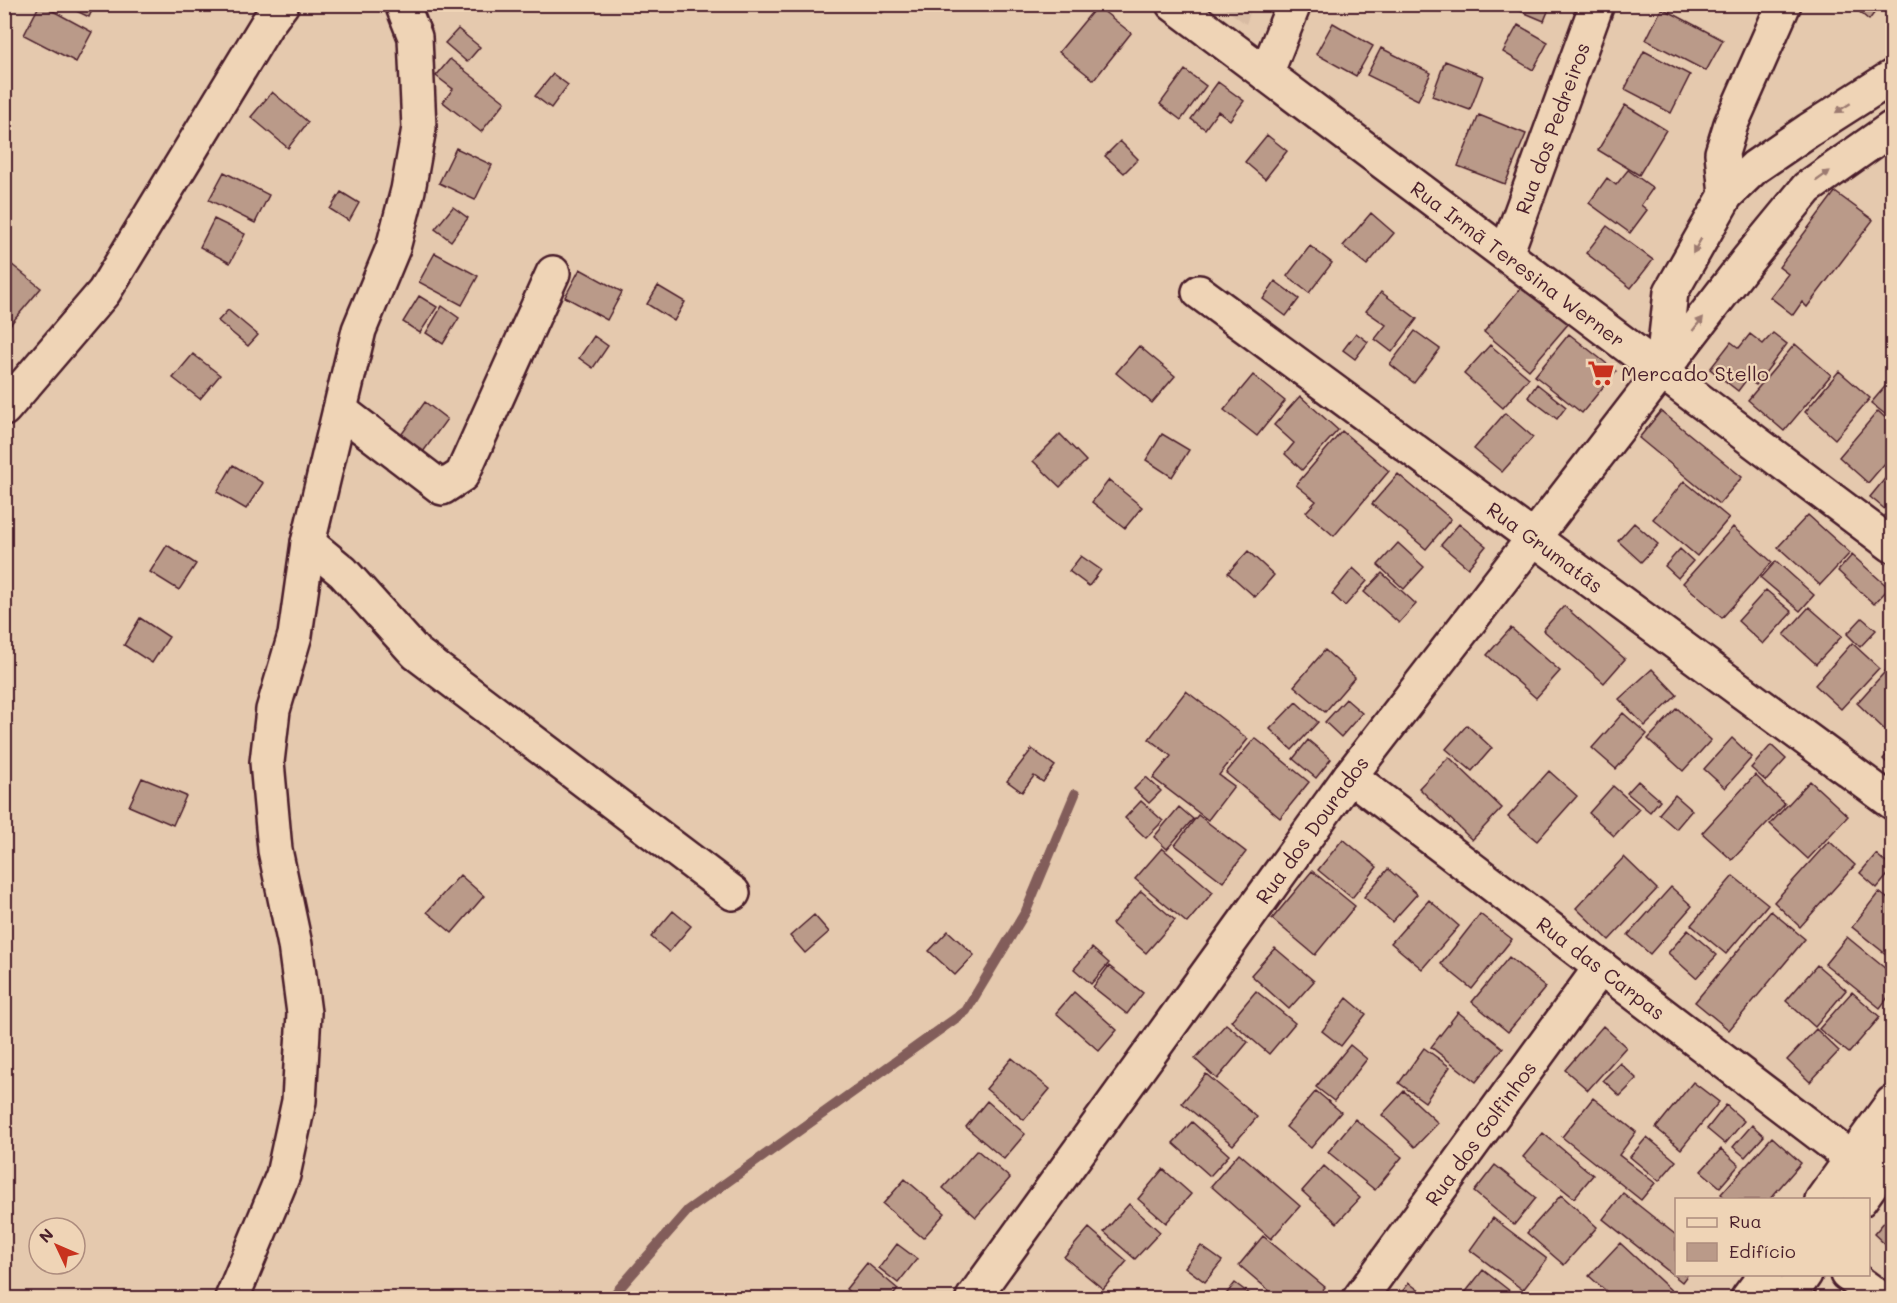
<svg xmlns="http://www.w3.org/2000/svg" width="1897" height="1303" font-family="Mali,sans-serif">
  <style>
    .built { fill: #d8bba3 }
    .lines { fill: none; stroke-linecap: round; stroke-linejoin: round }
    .stream { stroke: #825d5a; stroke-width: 10 }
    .building { fill: #ba9a89; stroke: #4a1f2b; stroke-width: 1.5 }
    .minor-casing { stroke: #4a1f2b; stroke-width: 38 }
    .minor { stroke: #efd4b6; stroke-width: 33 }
    .oneway { fill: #9c7a70 }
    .labels { text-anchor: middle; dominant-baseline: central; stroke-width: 4.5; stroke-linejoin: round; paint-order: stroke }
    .street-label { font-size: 20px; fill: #4a1f2b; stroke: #efd4b6 }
    .poi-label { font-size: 20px; fill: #4a1f2b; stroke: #efd4b6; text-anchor: start }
  </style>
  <rect width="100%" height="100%" fill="#e5c9ae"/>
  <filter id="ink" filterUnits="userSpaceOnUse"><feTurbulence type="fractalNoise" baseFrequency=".0167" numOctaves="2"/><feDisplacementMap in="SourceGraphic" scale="12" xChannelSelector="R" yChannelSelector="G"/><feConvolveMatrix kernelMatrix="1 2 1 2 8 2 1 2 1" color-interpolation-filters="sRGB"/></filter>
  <g filter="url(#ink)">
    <!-- built -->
    <path class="built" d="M1220,5h33l-7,19z"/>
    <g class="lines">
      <!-- stream -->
      <path class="stream" d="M611,1298l77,-88 278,-199 60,-100 49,-117"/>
    </g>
    <!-- building -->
    <path class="building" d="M40,4l52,28 -16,30 -52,-27z
      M62,4h33l-6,13z
      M872,4h17l-7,9z
      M1514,4h37l-7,17 -31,-13z
      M1850,4h31l-12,16z
      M1097,6l34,27 -37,47 -35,-28z
      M1662,8l61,32 -17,31 -60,-31z
      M1333,23l40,23 -17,30 -40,-22z
      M1518,25l30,17 -15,28 -30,-18z
      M458,29l22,18 -13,15 -22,-19z
      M1381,48l50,25 -13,27 -51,-25z
      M1644,51l46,24 -19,38 -46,-24z
      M450,59l55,43 -24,30 -38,-30 10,-13 -17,-13z
      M1445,61l38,15 -13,34 -38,-14z
      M1185,70l21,16 -25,34 -21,-16z
      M553,74l15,11 -17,23 -16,-12z
      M1218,82l26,19 -14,19 -12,-9 -13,18 -14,-10z
      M272,92l36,30 -20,26 -37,-31z
      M1625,105l41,25 -27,45 -41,-25z
      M1479,115l47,19 -21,50 -47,-18z
      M1267,135l20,16 -22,28 -20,-17z
      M1120,141l18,18 -14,14 -19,-17z
      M456,148l36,17 -17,35 -36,-17z
      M1628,170l25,18 -12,17 6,5 -17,23 -41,-30 18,-25 9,7z
      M224,172l45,23 -14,28 -46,-23z
      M341,192l18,11 -10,18 -19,-12z
      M1835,192l38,28 -66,87 -5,-5 -9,13 -23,-18 18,-23 -9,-7z
      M453,207l15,11 -17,23 -16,-12z
      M1371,213l23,20 -27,32 -24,-19z
      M214,219l31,15 -15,29 -30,-16z
      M1607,226l46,34 -22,28 -45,-35z
      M1310,246l22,17 -23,30 -22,-17z
      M435,253l43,23 -16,29 -43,-23z
      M11,264l30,24 -37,44v-60z
      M580,269l42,23 -15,28 -42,-23z
      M1275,281l24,18 -13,17 -23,-17z
      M1523,285l46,38 -40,47 -45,-38z
      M658,286l27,16 -11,19 -27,-17z
      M1381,292l36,27 -25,33 -17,-13 11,-14 -20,-14z
      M419,296l18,11 -17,26 -17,-11z
      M442,306l17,12 -16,26 -17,-11z
      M228,310l30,25 -10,11 -30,-25z
      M1415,331l25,18 -26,34 -24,-19z
      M1356,333l12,9 -13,17 -12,-9z
      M1773,333l14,11 -31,41 -9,-6 -9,12 -28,-22 21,-27 8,6 11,-14 13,10z
      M1569,334l47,37 -34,42 -47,-37z
      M594,336l14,10 -15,22 -14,-10z
      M1795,344l36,31 -47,56 -36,-31z
      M1490,345l39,33 -26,30 -39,-34z
      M1139,346l36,30 -23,27 -36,-30z
      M193,354l27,21 -20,24 -27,-21z
      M1839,371l31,27 -35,41 -30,-27z
      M1253,375l32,26 -28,35 -33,-26z
      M1888,383l4,4v28l-2,3 -19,-15z
      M1537,384l29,23 -9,12 -29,-22z
      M1300,396l38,34 -36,40 -17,-16 9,-11 -20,-18z
      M425,402l22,17 -24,33 -22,-17z
      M1661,411l81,66 -23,27 -80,-66z
      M1878,411l14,13v31l-24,28 -29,-26z
      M1505,413l28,24 -31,35 -28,-23z
      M1342,431l47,40 -55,65 -28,-24 10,-11 -20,-16z
      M1060,434l26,27 -26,26 -27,-26z
      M1162,434l27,16 -17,27 -26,-17z
      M233,465l30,18 -17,26 -29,-17z
      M1892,470v45l-22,-18z
      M1398,474l53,45 -25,30 -54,-45z
      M1109,480l33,27 -17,21 -33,-26z
      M1684,481l45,37 -32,38 -44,-37z
      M1808,515l42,38 -30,32 -42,-38z
      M1634,523l24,21 -17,18 -23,-21z
      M1459,524l27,22 -18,22 -27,-23z
      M1733,527l39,35 -50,56 -39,-35z
      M1398,543l26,24 -20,22 -26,-24z
      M167,545l29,19 -17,26 -29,-18z
      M1680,549l13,12 -15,17 -13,-12z
      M1248,551l26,24 -19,22 -27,-24z
      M1852,555l37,33 -15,16 -36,-33z
      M1081,556l20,14 -12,16 -20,-15z
      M1776,561l38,34 -14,16 -39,-33z
      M1353,568l14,13 -22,25 -13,-12z
      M1382,573l34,31 -17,19 -35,-31z
      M1766,590l26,22 -29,32 -25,-23z
      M1564,606l61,53 -21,24 -61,-53z
      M1809,607l33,29 -26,28 -32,-29z
      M140,618l29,19 -17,26 -28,-18z
      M1862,618l14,12 -16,17 -13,-13z
      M1511,628l49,43 -24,27 -49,-43z
      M1852,643l27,25 -38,41 -26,-24z
      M1325,650l30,27 -30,35 -31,-26z
      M1892,664v64l-4,5 -31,-30z
      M1652,669l25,26 -32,31 -26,-27z
      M1186,691l62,48 -29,36 15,11 -26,34 -55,-42 18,-22 -22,-17z
      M1346,699l16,14 -21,24 -16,-15z
      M1296,702l22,20 -26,28 -22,-21z
      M1677,708l34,32 -28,31 -35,-32z
      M1623,713l24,21 -31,35 -24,-21z
      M1467,725l25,23 -20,23 -26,-22z
      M1255,738l54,44 -29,36 -54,-45z
      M1732,738l20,19 -27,31 -21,-19z
      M1308,740l23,19 -15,19 -23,-19z
      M1771,745l15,14 -20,22 -15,-13z
      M1032,749l23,17 -12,16 -9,-6 -12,16 -15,-11z
      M1892,749v19l-9,-9z
      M1449,757l53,51 -30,32 -53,-52z
      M1549,771l28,25 -40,45 -29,-24z
      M1755,775l30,29 -53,56 -30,-27z
      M1146,777l15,14 -12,12 -15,-14z
      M142,778l44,18 -13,29 -44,-19z
      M1638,781l22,19 -10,12 -23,-19z
      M1810,781l38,35 -40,43 -38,-35z
      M1613,786l26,23 -25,27 -25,-23z
      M1675,795l17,15 -16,19 -17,-15z
      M1141,801l22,20 -17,17 -21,-20z
      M1179,807l14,12 -26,30 -13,-12z
      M1198,815l48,37 -23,30 -48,-37z
      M1343,839l34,28 -25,31 -34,-28z
      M1829,841l26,24 -55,62 -26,-25z
      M1162,848l51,44 -26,31 -52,-44z
      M1876,854l16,14v2l-15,18 -17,-15z
      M1624,857l33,32 -48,51 -33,-32z
      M1388,869l29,25 -25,28 -28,-25z
      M1312,871l43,35 -40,49 -43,-36z
      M460,875l24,21 -32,37 -25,-21z
      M1733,876l35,28 -42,50 -35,-29z
      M1671,887l21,19 -42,48 -22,-19z
      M1141,891l34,29 -29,33 -34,-29z
      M1879,892l13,10v57l-40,-32z
      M1429,900l30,26 -37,43 -31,-26z
      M673,911l18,15 -22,26 -18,-15z
      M1771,911l34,28 -76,91 -34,-28z
      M1480,914l32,25 -40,50 -31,-25z
      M814,915l15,17 -24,21 -15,-17z
      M1688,930l29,25 -21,23 -28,-25z
      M948,931l26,24 -19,20 -26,-24z
      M1847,937l45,37v18l-12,16 -55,-44z
      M1092,948l17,15 -18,21 -17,-15z
      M1275,948l39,33 -25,28 -38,-34z
      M1509,957l37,30 -38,45 -36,-30z
      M1817,965l29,25 -31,37 -29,-26z
      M1109,966l34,27 -16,21 -34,-27z
      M1256,991l39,32 -26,31 -38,-33z
      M1074,992l43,38 -18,21 -43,-38z
      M1852,992l28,25 -31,36 -30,-24z
      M1347,998l19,16 -25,32 -19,-15z
      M1458,1012l45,36 -27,34 -45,-35z
      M1226,1024l22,18 -31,37 -22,-20z
      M1603,1026l23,21 -38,43 -23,-20z
      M1816,1029l23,22 -29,31 -23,-22z
      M1350,1045l17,14 -33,42 -18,-14z
      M1424,1048l26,19 -25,35 -26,-19z
      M1012,1058l38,31 -26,31 -38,-31z
      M1620,1063l17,16 -17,17 -17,-16z
      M1206,1074l51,43 -24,28 -51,-42z
      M1693,1082l26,20 -38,47 -25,-21z
      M1316,1091l25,21 -30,36 -25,-21z
      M1404,1091l34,32 -23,24 -33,-32z
      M1593,1098l43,34 -17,23 36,28 -14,17 -79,-63z
      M987,1101l38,33 -21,25 -38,-32z
      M1726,1105l18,16 -19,23 -18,-15z
      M1355,1119l47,38 -27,33 -47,-38z
      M1192,1122l37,33 -19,21 -37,-33z
      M1752,1125l12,11 -19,21 -12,-10z
      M1543,1133l50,42 -19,23 -51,-41z
      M1647,1137l29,24 -17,20 -29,-24z
      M1772,1137l29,26 -32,37h-42l-6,-6z
      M1721,1149l18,16 -19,22 -19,-16z
      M977,1150l33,28 -34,39 -33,-29z
      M1239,1153l61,53 -29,33 -60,-53z
      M1495,1165l41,33 -22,27 -40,-33z
      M1324,1166l36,32 -23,25 -35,-32z
      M1163,1169l28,25 -25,29 -28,-24z
      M905,1179l40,34 -22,25 -40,-34z
      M1623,1193l53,42v39h12l-6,8 -79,-63z
      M1561,1195l36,32 -33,38 -37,-32z
      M1129,1204l31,28 -25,27 -31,-27z
      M1892,1213v38l-18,-17z
      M1493,1218l54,41 -24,31 -53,-40z
      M1089,1228l38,33 -24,28 -39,-32z
      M1263,1236l62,51 -9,11h-38l-39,-33z
      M1620,1243l56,52 -3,3h-59l-25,-22z
      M897,1244l20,15 -19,24 -19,-15z
      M1201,1246l21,15 -17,21 -20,-15z
      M867,1263l31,26 -7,9h-34l-11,-9z
      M1483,1270l32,25 -3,3h-51z
      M1235,1283l20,15h-32z
      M1409,1283l20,15h-32z"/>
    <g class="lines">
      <defs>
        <g id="minor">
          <path id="s1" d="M1173,4l719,541"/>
          <path d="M1266,74l28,-70"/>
          <path d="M1726,195l-4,-42 9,-29 53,-120"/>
          <path id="s2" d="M1506,254l91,-250"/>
          <path id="s3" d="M1199,292l693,510"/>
          <path d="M1662,371l9,-79 55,-97 29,-28 54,-37 83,-53"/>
          <path d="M4,409l100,-117 163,-268 15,-20"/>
          <path d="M340,410l102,78 20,-13 91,-202"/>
          <path d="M308,543l35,29 73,81 317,240"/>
          <path id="s4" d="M1350,776l502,383"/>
          <path d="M1822,1200l70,-97"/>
          <path d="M1860,1200l32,-45"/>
          <path d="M1847,1274l33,24"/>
          <path d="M232,1298l51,-123 16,-74 5,-88 -9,-68 -20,-95 -8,-88 6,-52 22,-75 13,-92 51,-213 34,-82 15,-58 11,-62 -4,-91 -13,-33"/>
          <path id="s5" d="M973,1298l377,-522 397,-515 60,-73 85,-60"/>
          <path id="s6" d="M1360,1298l241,-331"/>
          <path d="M1748,1298l18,-24"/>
          <path d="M1788,1298l17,-24"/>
        </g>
      </defs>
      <!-- minor casing -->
      <use href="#minor" class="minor-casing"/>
      <!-- minor -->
      <use href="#minor" class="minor"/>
    </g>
    <!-- one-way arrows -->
    <defs><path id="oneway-solid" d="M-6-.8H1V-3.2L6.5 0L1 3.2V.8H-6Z" transform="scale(1.5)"/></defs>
    <g class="oneway">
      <use href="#oneway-solid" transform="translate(1843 108) rotate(148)"/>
      <use href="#oneway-solid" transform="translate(1823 176) rotate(-36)"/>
      <use href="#oneway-solid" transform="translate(1697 246) rotate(120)"/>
      <use href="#oneway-solid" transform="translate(1698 324) rotate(-52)"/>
    </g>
  </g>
  <!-- icons -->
  <defs>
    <symbol id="supermarket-bare" viewBox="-9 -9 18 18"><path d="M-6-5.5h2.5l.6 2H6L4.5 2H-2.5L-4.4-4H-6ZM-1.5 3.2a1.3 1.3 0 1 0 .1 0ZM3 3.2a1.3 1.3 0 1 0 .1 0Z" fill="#c8321e" stroke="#efd4b6" stroke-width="2.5" paint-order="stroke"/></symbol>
  </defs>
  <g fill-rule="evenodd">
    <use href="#supermarket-bare" x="1582" y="354" width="38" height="38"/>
  </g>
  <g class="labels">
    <!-- street labels -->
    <g class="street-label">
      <text stroke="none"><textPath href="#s2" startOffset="134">Rua dos Pedreiros</textPath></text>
      <text stroke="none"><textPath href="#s1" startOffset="432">Rua Irmã Teresina Werner</textPath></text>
      <text stroke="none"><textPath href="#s3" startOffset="430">Rua Grumatãs</textPath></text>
      <text stroke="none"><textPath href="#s5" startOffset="578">Rua dos Dourados</textPath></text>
      <text stroke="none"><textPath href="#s4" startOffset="316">Rua das Carpas</textPath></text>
      <text stroke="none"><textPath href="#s6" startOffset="204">Rua dos Golfinhos</textPath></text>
    </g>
    <!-- poi labels -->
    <g class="poi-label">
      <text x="1621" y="373">Mercado Stello</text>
    </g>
  </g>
  <!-- margin -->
  <rect width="1897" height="1303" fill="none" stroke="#efd4b6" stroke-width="24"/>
  <rect x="12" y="12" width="1873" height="1279" fill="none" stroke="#4a1f2b" stroke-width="2" filter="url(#ink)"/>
  <!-- legend -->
  <rect x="1675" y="1198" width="195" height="78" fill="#efd4b6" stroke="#ad8c7e" stroke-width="1.5"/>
  <rect x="1687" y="1218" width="30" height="9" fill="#efd4b6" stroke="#ad8c7e" stroke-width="1.5"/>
  <text x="1729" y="1228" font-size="18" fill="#4a1f2b">Rua</text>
  <rect x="1687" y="1243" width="30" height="18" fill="#ba9a89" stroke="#ad8c7e" stroke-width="1.5"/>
  <text x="1729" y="1258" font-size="18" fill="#4a1f2b">Edifício</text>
  <!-- north arrow -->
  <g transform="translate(57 1246) rotate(314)"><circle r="28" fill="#efd4b6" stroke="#ad8c7e" stroke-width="1.5"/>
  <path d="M0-4.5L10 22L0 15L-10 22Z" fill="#c8321e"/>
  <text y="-9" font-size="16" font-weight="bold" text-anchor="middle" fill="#4a1f2b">N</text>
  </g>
</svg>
